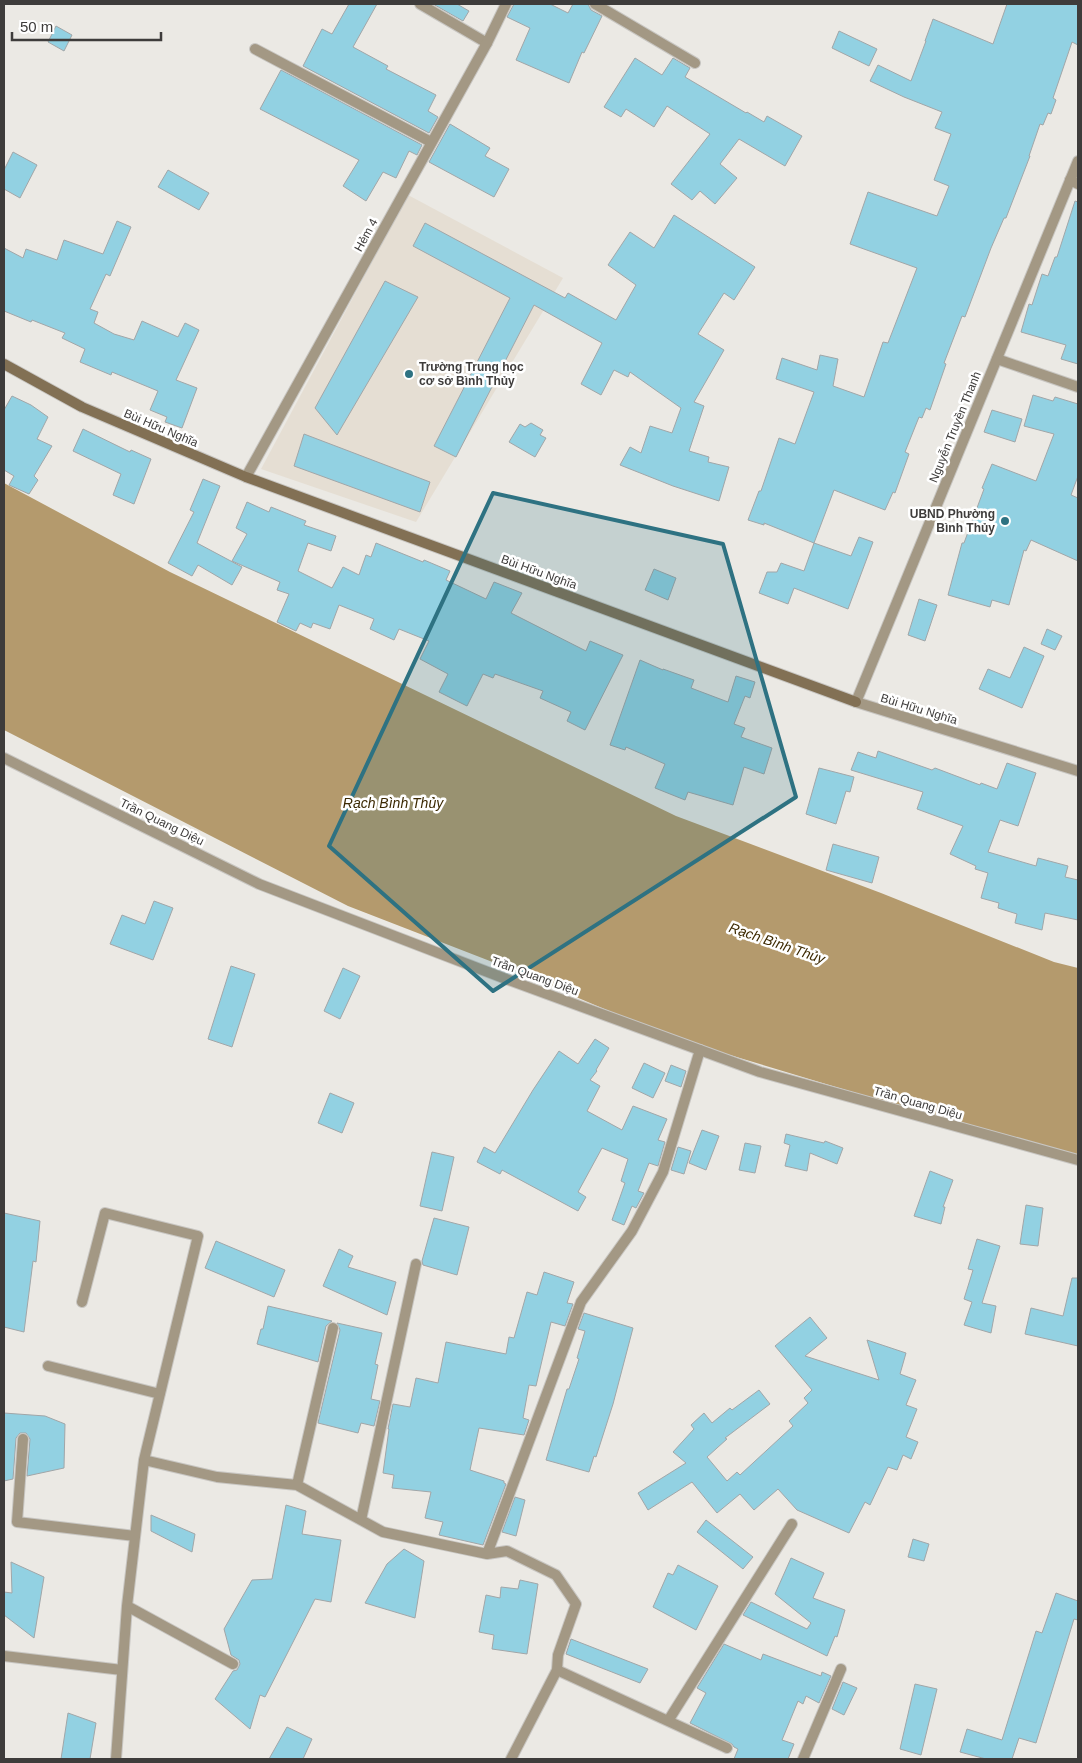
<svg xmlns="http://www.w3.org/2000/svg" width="1082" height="1763" font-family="Arial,sans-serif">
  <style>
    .built { fill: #e5ded3 }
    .water { fill: #b49a6d }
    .building { fill: #92d1e2; stroke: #a1a6a8 }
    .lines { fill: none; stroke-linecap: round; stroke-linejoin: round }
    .service-casing { stroke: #c8c6c2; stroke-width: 12 }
    .minor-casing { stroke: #c8c6c2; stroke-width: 12 }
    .tertiary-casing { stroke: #c8c6c2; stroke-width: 12 }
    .secondary-casing { stroke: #c8c6c2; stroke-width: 12 }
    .service { stroke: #a39884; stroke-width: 10 }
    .minor { stroke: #a39884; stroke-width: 10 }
    .tertiary { stroke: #a39884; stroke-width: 10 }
    .secondary { stroke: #827054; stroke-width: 10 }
    .marked { fill: #2e7282; fill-opacity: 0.2; stroke: #2e7282; stroke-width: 4; stroke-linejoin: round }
    .poi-dot { fill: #2e7282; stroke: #fff; stroke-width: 2 }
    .labels { text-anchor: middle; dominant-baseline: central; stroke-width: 5; stroke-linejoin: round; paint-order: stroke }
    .street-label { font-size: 12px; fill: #3e3c3b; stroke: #fff }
    .poi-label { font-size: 12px; font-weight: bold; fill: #3e3c3b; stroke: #fff; text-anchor: start }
    .water-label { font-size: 14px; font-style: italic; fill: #3c2902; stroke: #fff }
  </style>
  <rect width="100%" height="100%" fill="#ebe9e4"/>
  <!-- built -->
  <path class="built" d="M408,195l155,83 -147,244 -155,-53z"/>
  <!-- water -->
  <path class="water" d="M4,483l166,89 506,244 205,77 173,69 24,6v192l-408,-123 -162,-69 -160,-62 -344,-176z"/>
  <!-- building -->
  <path class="building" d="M349,4h28l-24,43 35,19 -2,3 50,26 -8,16 10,6 -9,16 -126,-67 19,-37 10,5z
    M433,4h24l12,7 -6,10z
    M514,4h36l18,9 5,-9h15l3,6 11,6 -18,37 -2,-1 -13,31 -53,-23 14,-32 -23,-11z
    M1007,4h71v41l-6,-3 -19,56 3,2 -5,14 -3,-1 -5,12 -3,-1 -11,32h1l-24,62h-2l-13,30 -26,69 -3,-1 -18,47 2,1 -16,46 -4,-2 -4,10 -3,-1 -14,35 4,2 -14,39 -2,-1 -8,18 -51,-20 -20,53 -50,-20v2l-16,-5 11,-29h2l18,-53 16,6 19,-52 -38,-13 6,-21 35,12 3,-15 18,4 -5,27 31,11 19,-55 5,1 29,-75 -67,-24 18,-52 69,24 12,-30 -15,-6 17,-46 -16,-6 7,-16 -38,-15 -34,-16 8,-16 33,16 15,-40h-1l8,-22 60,25z
    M56,26l16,9 -8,16 -16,-9z
    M839,31l38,18 -8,17 -37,-18z
    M635,58l27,17 11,-17 17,10 -5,9 61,36 1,-1 17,10 3,-6 35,20 -17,30 -46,-27 -19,25 17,14 -22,26 -15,-13 -8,9 -21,-16 39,-50 -43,-28 -13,21 -28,-18 -5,8 -17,-10z
    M281,70l141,75 -5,10 -8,-4 -13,27 -13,-6 -17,29 -23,-15 16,-26 -99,-51z
    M450,124l40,24 -5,8 24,13 -15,28 -65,-35z
    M13,152l24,13 -17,33 -16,-9v-19z
    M168,170l41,23 -10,17 -41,-23z
    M1075,201l3,1v162l-17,-5 5,-14 -45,-13 8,-28 3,1 10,-31 6,2 7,-19h2z
    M674,215l81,52 -21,33 -10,-7 -26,41 26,16 -30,52 10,4 -15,45 20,6 -1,5 21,5 -10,34 -46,-15 -53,-21 10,-18 11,6 9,-27 22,7 9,-25 -51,-36 -2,5 -14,-7 -13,25 -20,-11 21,-41 -68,-38 -78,152 -22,-11 76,-148 -97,-52 12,-23 140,75 3,-5 48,27 20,-35 -28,-20 22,-33 24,16z
    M117,221l14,6 -21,49 -4,-2 -16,35 8,3 -4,11 20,11 20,6 8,-19 36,16 7,-14 14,7 -23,50 21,8 -15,40 -17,-6 2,-5 -17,-7 8,-19 -46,-19 -1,3 -31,-13 5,-13 -23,-11 3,-5 -33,-13 -1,2 -27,-11v-63l19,10 3,-9 31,11 7,-20 39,14z
    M385,281l33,16 -81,138 -22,-27z
    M1033,395l20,6 2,-4 23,7v72l-7,19 7,3v63l-47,-21 -5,11 -2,-1 -15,55 -17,-5 -2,7 -42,-12 14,-52h2l20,-54 -2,-1 10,-24 44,17 18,-47 -30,-8z
    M12,396l19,9 17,12 -11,22 15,7 -18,30 4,4 -9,14 -20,-9 5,-9 -10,-6v-60z
    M992,410l30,9 -7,23 -31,-10z
    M531,423l12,7 -3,5 6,3 -11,19 -26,-15 11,-18 5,3z
    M83,429l47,23 1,-2 20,9 -17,45 -21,-9 8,-21 -48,-23z
    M304,434l126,48 -10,30 -126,-46z
    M203,479l17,7 -23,57 45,24 -10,18 -34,-20 -6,11 -24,-13 26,-51 -4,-2z
    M247,502l22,10 2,-5 35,14 -2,4 32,11 -5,15 -23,-8 -10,28 34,17 11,-21 16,8 7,-20 5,2 5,-14 47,19 1,-2 26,11 -4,9 40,19 8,-17 28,11 -11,20 75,38 4,-10 33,14 -38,75 -18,-9 4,-9 -31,-14 3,-7 -48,-17 -2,4 -10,-4 -16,32 -28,-14 9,-18 -28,-15 9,-18 -30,-12 -5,11 -24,-11 4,-10 -35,-14 -9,24 -17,-6 -2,5 -11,-5 -4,8 -19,-9 12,-28 -12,-4 3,-8 -48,-21 15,-27 -11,-6z
    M859,537l14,5 -25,67 -54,-21 -6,16 -29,-11 8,-21h10l4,-9 23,8 10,-28 37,13z
    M654,569l22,9 -8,22 -23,-10z
    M919,599l18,6 -12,36 -17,-6z
    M1047,629l15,7 -7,14 -14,-6z
    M1024,647l20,9 -22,52 -43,-19 9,-20 22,9z
    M640,660l23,10v-1l31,11 -3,8 37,14 8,-26 19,6 -5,16 -5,-2 -11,28 11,4 -4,9 31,11 -8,26 -20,-7 -11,38 -45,-13 -3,8 -30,-12 10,-24 -39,-17 -1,3 -15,-5z
    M878,751l54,19 3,-2 45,17 1,-2 16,6 10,-26 29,10 -18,53 -18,-6 -12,32 48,14 2,-8 30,8 -3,11 13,3v40l-33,-7 -3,17 -27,-7 2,-9 -19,-6 1,-5 -18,-5 7,-25 -13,-4 1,-3 -26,-12 13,-28 -46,-17 6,-17 -72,-22 7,-18 18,6z
    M819,768l35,9 -4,15 -4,-1 -10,33 -30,-10z
    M833,844l46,13 -7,26 -46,-13z
    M154,901l19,7 -20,52 -43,-16 12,-29 23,9z
    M231,966l24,8 -23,73 -24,-8z
    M343,968l17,8 -20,43 -16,-8z
    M595,1039l14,9 -13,22 1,1 -7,9 10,6 -13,25 35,19 11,-24 34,13 -9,21 7,2 -7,24 -9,-3 -11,28 6,2 -8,15 -4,-2 -8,19 -12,-5 13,-37 -4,-2 7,-22 -26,-11 -24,44 8,5 -8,14 -76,-41 -2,4 -23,-12 7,-15 11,6 38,-63 26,-39 19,13z
    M644,1063l21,10 -12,25 -21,-10z
    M671,1065l15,6 -5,16 -16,-6z
    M330,1093l24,10 -12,30 -24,-10z
    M702,1130l17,6 -13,34 -17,-7z
    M786,1134l38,9 1,-2 18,7 -6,16 -27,-11 -3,18 -22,-5 5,-21 -6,-2z
    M745,1143l16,3 -6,27 -16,-3z
    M678,1147l13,4 -7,23 -13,-4z
    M432,1152l22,5 -12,54 -22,-5z
    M930,1171l23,9 -10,27h2l-4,17 -27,-8z
    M1026,1205l17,3 -5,38 -18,-2z
    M4,1213l36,8 -4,41 -3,-1 -9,71 -20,-5z
    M434,1218l35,9 -12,48 -34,-10 -1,-4z
    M977,1239l23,7 -18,57 14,3 -5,27 -27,-8 8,-23 -8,-3 9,-29 -5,-1z
    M216,1241l69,29 -11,27 -69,-29z
    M339,1249l14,7 -5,11 48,15 -9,33 -64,-29z
    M544,1272l30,10 -7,21 6,1 -8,22 -14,-4 -15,64 -7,-1 -6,33 6,2 -5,15 -45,-7 -9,42 34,11v2l2,1 -23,61 -44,-10 4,-13 -18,-4 6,-26 -39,-4 2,-13 -11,-2 6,-44h-1l5,-25 17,3 6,-29 22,5 8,-41 60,12 3,-17 5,1 13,-46 10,3z
    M1072,1278h6v68l-53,-12 6,-26 32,8z
    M268,1306l64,15 -6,5 -8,36 -61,-18 4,-15h2z
    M584,1313l49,15 -20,76 -17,53 -2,-1 -5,16 -43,-12 21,-71h2l10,-30 -2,-1 8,-27 -7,-2z
    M810,1317l17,21 -22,18 74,24 -12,-40 39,13 -6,21 16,6 -10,25 11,4 -11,28 12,5 -7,17 -8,-4 -6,15 -9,-3 -18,38 -5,-3 -16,31 -52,-23 -19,-21 -24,21 -14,-16 -23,19 -25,-31 -44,28 -10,-17 48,-30 -13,-11 21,-23 -3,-4 13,-12 8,10 18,-15 2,2 27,-20 11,14 -45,34 2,1 -20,18 20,24 10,-9 3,3 53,-49 -4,-5 19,-18 -4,-5 8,-8 -37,-44z
    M337,1323l45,10 -7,31 3,1 -7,34 9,2 -6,25 -13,-3 -3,10 -40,-10 22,-93z
    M4,1413l41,3 20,8 -1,44 -37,8 3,-37 -4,-6h-6l-4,5 -3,41 -9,2z
    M515,1497l10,3 -9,36 -14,-4z
    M286,1505l20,6 -4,23 39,6 -10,62 -16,-3 -50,98 -5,-2 -10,34 -35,-30 18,-28 4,-1 3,-6 -1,-4 -8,-5 -7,-26 28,-49 20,-1z
    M151,1515l44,19 -3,18 -41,-21z
    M706,1520l47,37 -10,12 -46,-37z
    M913,1539l16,5 -5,17 -16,-4z
    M404,1549l20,12 -9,57 -50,-15 22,-39z
    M791,1558l33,15 -11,25 32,12 -8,27 -2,-1 -8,20 -84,-41 8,-13 56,27 4,-6 -36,-29z
    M11,1562l33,15 -10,61 -30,-23v-23l8,1z
    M678,1565l40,21 -22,44 -43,-23 15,-34 5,2z
    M520,1580l18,4 -11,70 -35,-5 2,-14 -15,-3 7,-37 14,3 1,-11 17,2z
    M1056,1593l22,8v19l-4,-1 -38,124 -17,-5 -7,21h-26l-26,-7 7,-23 35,11 34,-109 6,2z
    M571,1639l77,30 -8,14 -74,-29z
    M724,1644l37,16 2,-6 58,22 1,-4 9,4 -12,27 -13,-7 -3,8 -5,-3 -16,39 12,4 -6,15h-54l4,-10 -4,-2 -2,-3 -42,-21 16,-30 -9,-5z
    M843,1682l14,6 -13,27 -12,-6z
    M915,1684l22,5 -16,66 -21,-6z
    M68,1713l28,10 -6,36h-29z
    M287,1727l25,12 -9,20h-34z"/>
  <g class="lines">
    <defs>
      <path id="service" d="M420,4l67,39
        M595,4l100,59
        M255,49l176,93"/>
      <path id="minor" d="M1070,180l8,4
        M997,359l81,28
        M246,477l241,-434 19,-39
        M82,1302l23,-89 93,23 -54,224 -17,146 -11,153
        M48,1366l112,28
        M23,1439l-6,83 118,14
        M144,1460l73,17 80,8 86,47 104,22 20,-3 49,24 20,29 -18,51 -1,15 -46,89
        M297,1485l36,-157
        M361,1520l55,-256
        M487,1554l94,-252 51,-71 31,-59 37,-122
        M127,1606l106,58
        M4,1656l118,14
        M557,1670l111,51 124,-197
        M668,1721l59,27
        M803,1759l38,-90"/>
      <path id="tertiary" d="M1078,161l-222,541 222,69
        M4,758l255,126 247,95 254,93 318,88"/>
      <path id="secondary" d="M4,364l78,43 164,70 610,225"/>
    </defs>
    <!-- service casing -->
    <use href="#service" class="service-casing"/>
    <!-- minor casing -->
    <use href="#minor" class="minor-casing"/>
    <!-- tertiary casing -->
    <use href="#tertiary" class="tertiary-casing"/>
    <!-- secondary casing -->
    <use href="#secondary" class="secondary-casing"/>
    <!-- service -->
    <use href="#service" class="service"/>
    <!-- minor -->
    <use href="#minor" class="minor"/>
    <!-- tertiary -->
    <use href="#tertiary" class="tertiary"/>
    <!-- secondary -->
    <use href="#secondary" class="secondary"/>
  </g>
  <!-- marked area -->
  <path class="marked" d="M493,493l230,51 73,253 -303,194 -164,-145z"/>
  <!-- markers -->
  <g class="poi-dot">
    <circle cx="409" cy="374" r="5"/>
    <circle cx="1005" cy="521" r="5"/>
  </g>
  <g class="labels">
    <!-- street labels -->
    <g class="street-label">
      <text transform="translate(366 235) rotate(-61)">Hẻm 4</text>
      <text transform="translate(955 427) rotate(-68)">Nguyễn Truyền Thanh</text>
      <text transform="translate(161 428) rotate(23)">Bùi Hữu Nghĩa</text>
      <text transform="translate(539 572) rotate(20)">Bùi Hữu Nghĩa</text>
      <text transform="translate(919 709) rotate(17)">Bùi Hữu Nghĩa</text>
      <text transform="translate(162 822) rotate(26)">Trần Quang Diệu</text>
      <text transform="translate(535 976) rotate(20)">Trần Quang Diệu</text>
      <text transform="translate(918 1103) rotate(16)">Trần Quang Diệu</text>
    </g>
    <!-- poi labels -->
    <g class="poi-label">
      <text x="419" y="367">Trường Trung học<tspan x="419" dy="14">cơ sở Bình Thủy</tspan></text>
      <text x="995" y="514" text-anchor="end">UBND Phường<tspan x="995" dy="14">Bình Thủy</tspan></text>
    </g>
    <!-- water labels -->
    <g class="water-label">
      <text x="393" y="803">Rạch Bình Thủy</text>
      <text transform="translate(777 943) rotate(19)">Rạch Bình Thủy</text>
    </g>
  </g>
  <!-- border -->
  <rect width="1082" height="1763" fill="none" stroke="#3e3c3b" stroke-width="10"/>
  <!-- scale -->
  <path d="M12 32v8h149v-8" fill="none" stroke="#3e3c3b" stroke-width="2.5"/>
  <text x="20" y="32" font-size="15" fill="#3e3c3b" stroke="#ffffff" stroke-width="4" paint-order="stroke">50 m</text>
</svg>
